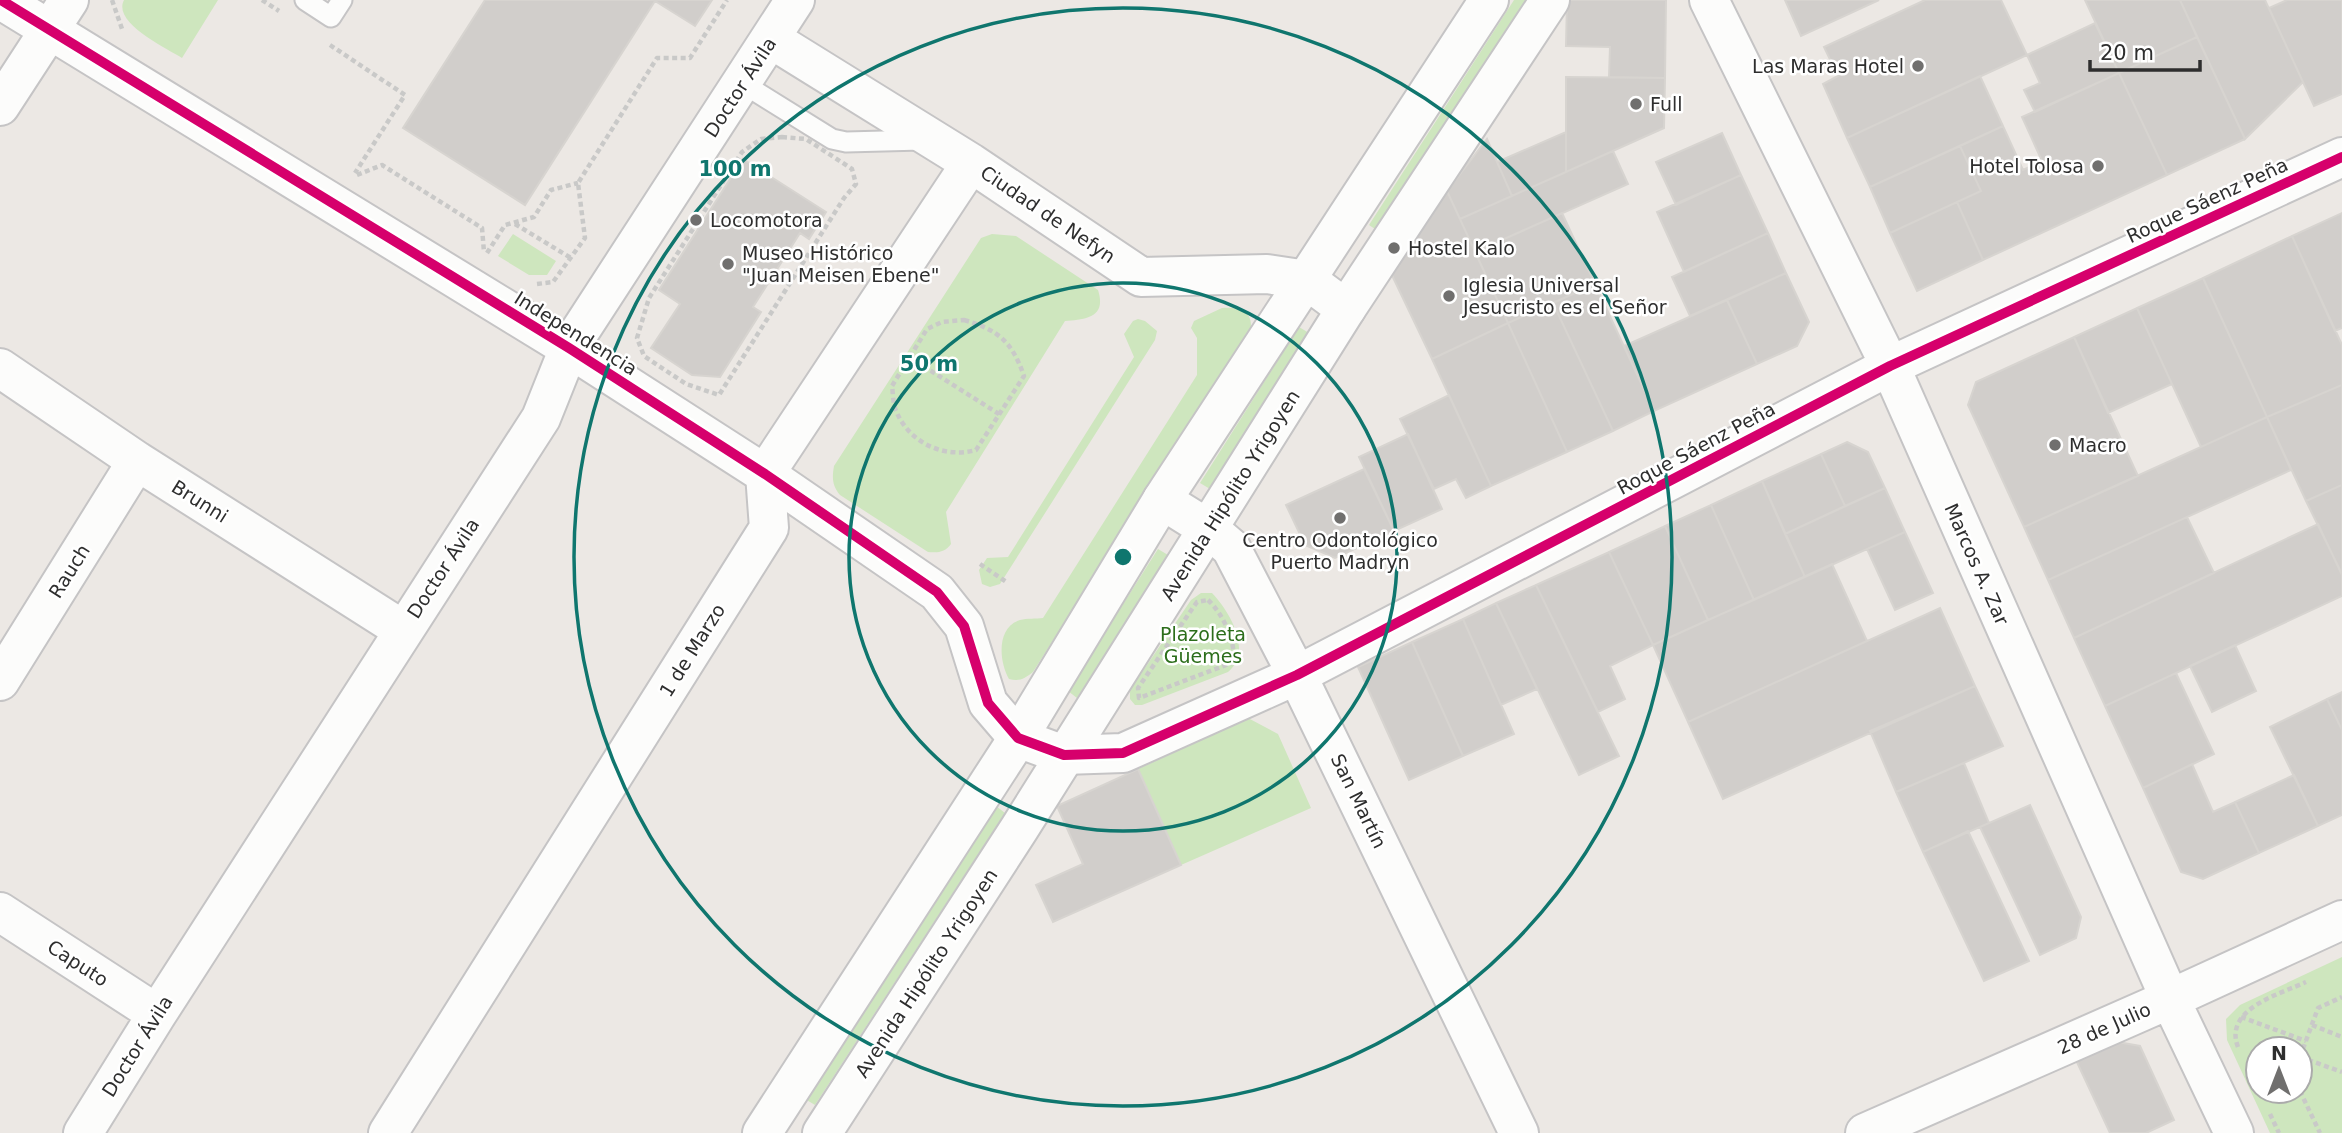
<svg xmlns="http://www.w3.org/2000/svg" width="2342" height="1133" font-family="'DejaVu Sans',sans-serif">
  <style>
    .green { fill: #cee6be; fill-rule: evenodd }
    .building { fill: #d1cecb; stroke: #d7d4d0; stroke-width: 2 }
    .lines { fill: none; stroke-linecap: round; stroke-linejoin: round }
    .lane-casing { stroke: #c5c4c5; stroke-width: 23 }
    .street-casing { stroke: #c5c4c5; stroke-width: 42 }
    .secondary-casing { stroke: #c5c4c5; stroke-width: 42 }
    .path { stroke: #c9c9c8; stroke-width: 4.5; stroke-dasharray: 5 3.5; stroke-linecap: butt }
    .lane { stroke: #fcfcfb; stroke-width: 19 }
    .street { stroke: #fcfcfb; stroke-width: 38 }
    .secondary { stroke: #fcfcfb; stroke-width: 38 }
    .cycleway-casing { stroke: #fff; stroke-width: 15 }
    .cycleway { stroke: #d6006c; stroke-width: 10 }
    .ring { fill: none; stroke: #0f766e; stroke-width: 3.5 }
    .poi-dot { fill: #706f6e; stroke: #fff; stroke-width: 2.5 }
    .labels { text-anchor: middle; dominant-baseline: central; stroke-width: 5; stroke-linejoin: round; paint-order: stroke }
    .poi-label { font-size: 19px; fill: #2e2e2e; stroke: #fff; text-anchor: start }
    .street-label { font-size: 19px; fill: #2e2e2e; stroke: #fff }
    .park-label { font-size: 19px; fill: #2c6e1b; stroke: #fff }
    .centre { fill: #0f766e; stroke: #fff; stroke-width: 3.5 }
    .ring-label { font-size: 21px; text-anchor: middle; font-weight: bold; fill: #0f766e; stroke: #fff; stroke-width: 5; stroke-linejoin: round; paint-order: stroke }
  </style>
  <rect width="100%" height="100%" fill="#ece8e4"/>
  <!-- green -->
  <path class="green" d="M124,0h94l-36,58c-16,-10 -70,-35 -58,-58z
    M1514,0h13l-149,231 -9,-6z
    M513,234l43,27 -9,14h-18l-31,-19z
    M992,234l24,2 82,54c9,28 -13,29 -33,31l-119,191 5,32c-6,8 -12,9 -23,8l-88,-57c-8,-10 -8,-17 -6,-29l147,-228z
    M1222,308c14,-1 30,1 29,19l-218,345c-8,6 -13,10 -24,7 -10,-17 -13,-52 11,-59 7,-2 16,-1 23,-2l154,-243v-37l-6,-10 3,-7z
    M1138,319l7,2 12,10 -2,9 -155,244 -10,3 -8,-3 -3,-14 8,-12 21,-1 126,-200 -10,-23 9,-13z
    M1299,327l10,6 -99,156 -10,-6z
    M1158,549l10,6 -91,143 -9,-7z
    M1201,593h11c18,19 41,58 16,79l-86,33h-7l-5,-6v-9l61,-90z
    M1248,718l30,16 33,74 -130,57 -43,-96z
    M996,806l9,7 -190,292 -10,-6z
    M2342,957v176h-72l-43,-93 -1,-21 14,-14zM2258,1049h42v42h-42z"/>
  <!-- building -->
  <path class="building" d="M485,0h227l-17,26 -40,-25 -130,204 -122,-77z
    M1567,0h99l-1,78 -56,-1 1,-30 -44,-1z
    M1785,0h94l-78,36z
    M1925,0h76l26,55 -180,83 -24,-54 15,-8 -14,-29z
    M2085,0h95l17,37 -78,36z
    M2180,0h85l38,82 -58,57z
    M2287,0h55v94l-28,12 -45,-98z
    M2095,23l24,50 -84,39 -11,-22 16,-7 -13,-28z
    M2197,37l48,102 -78,36 -48,-102z
    M2119,73l48,102 -184,85 -26,-58 24,-11 -21,-45 43,-20 20,44 19,-9 -20,-44z
    M1980,76l23,50 -133,61 -23,-49z
    M1566,77l99,1 -1,50 -98,44z
    M1566,132v40l-54,24 -15,-34z
    M1722,133l19,42 -65,30 -20,-43z
    M1487,139l25,57 -52,23 -13,-28z
    M1960,146l21,45 -91,42 -20,-46z
    M1613,151l15,33 -153,68 -15,-33z
    M743,159l83,53 -17,27 -9,-6 -47,74 8,5 -41,65 -28,-2 -41,-27 29,-44 -21,-14z
    M1741,175l27,58 -84,39 -27,-60z
    M1447,191l61,132 -76,36 -43,-90z
    M1957,202l26,58 -66,31 -27,-58z
    M1562,213l33,71 -87,39 -33,-71z
    M2342,213v115l-7,3 -43,-95z
    M1768,233l18,40 -96,43 -18,-39z
    M2292,236l50,109v40l-75,32 -64,-139z
    M1786,273l23,49 -12,24 -40,18 -30,-64z
    M2203,278l64,139 -66,30 -64,-139z
    M1595,284l59,127 -41,20 -60,-128z
    M1727,300l30,64 -103,47 -30,-65z
    M1553,303l60,128 -46,21 -59,-129z
    M2137,308l35,76 -64,29 -34,-76z
    M1508,323l59,129 -76,34 -59,-127z
    M2074,337l64,139 -114,51 -56,-122 8,-23z
    M2342,385v100l-36,16 -39,-84z
    M1449,395l42,91 -25,12 -10,-19 -22,10 -34,-70z
    M2267,417l24,53 -243,110 -24,-53z
    M1408,434l34,75 -48,22 -35,-74z
    M1847,442l21,10 17,36 -40,18 -24,-52z
    M1821,454l24,52 -60,28 -23,-53z
    M1364,469l30,62 -59,27 -30,-13 -19,-40z
    M1762,481l43,96 -51,23 -43,-95z
    M2342,485v86l-1,1 -35,-71z
    M1885,488l20,44 -100,45 -20,-43z
    M1711,505l43,95 -46,20 -43,-94z
    M2187,517l27,56 -140,65 -26,-58z
    M2318,524l24,51v21l-237,110 -31,-68z
    M1665,526l43,94 -55,25 -44,-93z
    M1905,532l28,61 -38,17 -28,-61z
    M1609,552l44,93 -43,21 15,33 -27,13 -62,-127z
    M1832,564l35,77 -179,81 -35,-77z
    M1536,585l83,171 -40,19 -83,-172z
    M1496,603l41,86 -36,16 -38,-86z
    M1940,608l35,78 -252,113 -35,-77z
    M1463,619l51,115 -51,22 -51,-114z
    M1412,642l51,114 -54,24 -51,-113z
    M2235,645l21,46 -44,21 -22,-46z
    M2176,673l38,81 -71,34 -38,-82z
    M1975,686l28,60 -107,46 -26,-61z
    M2342,692v38l-15,-31z
    M2327,699l15,31v85l-24,11 -48,-99z
    M1964,763l25,60 -66,29 -27,-60z
    M2192,764l21,48 22,-10 24,51 -56,26 -22,-7 -38,-84z
    M1138,769l43,96 -128,57 -17,-37 47,-21 -26,-58z
    M2294,775l24,51 -59,27 -24,-51z
    M2030,805l51,112 -5,21 -36,17 -60,-128z
    M1968,831l61,130 -45,20 -61,-129z
    M2112,1041l28,5 34,74 -28,13h-36l-35,-75z"/>
  <g class="lines">
    <defs>
      <path id="lane" d="M305,0l26,17 11,-17
        M742,83l90,56 14,3 76,-2"/>
      <path id="street" d="M1,0l568,348 196,126 172,118 27,34 24,77 30,35 46,17 59,-2 174,-78 593,-309 452,-209
        M1709,0l181,366 280,633 64,134
        M771,39l200,124 170,114 126,-3 40,6 39,29
        M0,368l137,93 266,169
        M1162,500l48,30 21,18 66,127 222,458
        M0,681l137,-220
        M0,912l157,102
        M83,1133l74,-119 384,-596 28,-70 226,-348
        M388,1133l381,-605 -4,-54 206,-311
        M1865,1133l305,-134 172,-79"/>
      <path id="secondary" d="M0,106l69,-106
        M762,1133l256,-395 144,-238 327,-500
        M822,1133l197,-304 327,-520 204,-309"/>
    </defs>
    <!-- lane casing -->
    <use href="#lane" class="lane-casing"/>
    <!-- street casing -->
    <use href="#street" class="street-casing"/>
    <!-- secondary casing -->
    <use href="#secondary" class="secondary-casing"/>
    <!-- path -->
    <path class="path" d="M112,0l10,29
      M262,0l17,11
      M330,45l75,50 -50,78
      M782,137l24,2 46,30 4,15 -12,14 -125,197 -33,-11 -42,-28 -7,-18 12,-40 93,-146 19,-13z
      M357,175l25,-10 100,63 2,24
      M515,224l56,34
      M487,253l18,-28 29,-8 17,-27 27,-7
      M537,284l16,-2 32,-44 -7,-55 79,-125h33l37,-58
      M964,320c35,10 48,22 60,56l-48,74c-33,9 -69,-8 -81,-42 -2,-6 -2,-15 -3,-22l35,-57 15,-7z
      M909,357l90,57
      M980,564l28,19
      M1208,600c16,15 27,41 26,62l-95,36 -1,-10 52,-76 7,-10z
      M2241,1017l65,24
      M2312,1025l30,12
      M2238,1047c-15,-38 42,-53 68,-65
      M2300,1057l18,-49 24,-11
      M2300,1057l42,15
      M2300,1091l20,42
      M2270,1114l9,19"/>
    <!-- lane -->
    <use href="#lane" class="lane"/>
    <!-- street -->
    <use href="#street" class="street"/>
    <!-- secondary -->
    <use href="#secondary" class="secondary"/>
    <defs>
      <path id="cycleway" d="M1,0l568,348 196,126 172,118 27,34 24,77 30,35 46,17 59,-2 174,-78 593,-309 452,-209"/>
    </defs>
    <!-- cycleway casing -->
    <use href="#cycleway" class="cycleway-casing"/>
    <!-- cycleway -->
    <use href="#cycleway" class="cycleway"/>
  </g>
  <!-- distance rings -->
  <g class="ring">
    <circle cx="1123" cy="557" r="274"/>
    <circle cx="1123" cy="557" r="549"/>
  </g>
  <!-- markers -->
  <g class="poi-dot">
    <circle cx="1918" cy="66" r="7"/>
    <circle cx="1636" cy="104" r="7"/>
    <circle cx="2098" cy="166" r="7"/>
    <circle cx="696" cy="220" r="7"/>
    <circle cx="1394" cy="248" r="7"/>
    <circle cx="728" cy="264" r="7"/>
    <circle cx="1449" cy="296" r="7"/>
    <circle cx="2055" cy="445" r="7"/>
    <circle cx="1340" cy="518" r="7"/>
  </g>
  <g class="labels">
    <!-- poi labels -->
    <g class="poi-label">
      <text x="1904" y="66" text-anchor="end">Las Maras Hotel</text>
      <text x="1650" y="104">Full</text>
      <text x="2084" y="166" text-anchor="end">Hotel Tolosa</text>
      <text x="710" y="220">Locomotora</text>
      <text x="1408" y="248">Hostel Kalo</text>
      <text x="742" y="253">Museo Histórico<tspan x="742" dy="22">"Juan Meisen Ebene"</tspan></text>
      <text x="1463" y="285">Iglesia Universal<tspan x="1463" dy="22">Jesucristo es el Señor</tspan></text>
      <text x="2069" y="445">Macro</text>
      <text x="1340" y="540" text-anchor="middle">Centro Odontológico<tspan x="1340" dy="22">Puerto Madryn</tspan></text>
    </g>
    <!-- street labels -->
    <g class="street-label">
      <text transform="translate(740 87) rotate(-57)">Doctor Ávila</text>
      <text transform="translate(2207 200) rotate(-25)">Roque Sáenz Peña</text>
      <text transform="translate(1048 214) rotate(34)">Ciudad de Nefyn</text>
      <text transform="translate(576 333) rotate(32)">Independencia</text>
      <text transform="translate(1696 448) rotate(-28)">Roque Sáenz Peña</text>
      <text transform="translate(1230 495) rotate(-58)">Avenida Hipólito Yrigoyen</text>
      <text transform="translate(200 501) rotate(32)">Brunni</text>
      <text transform="translate(1977 564) rotate(66)">Marcos A. Zar</text>
      <text transform="translate(443 568) rotate(-57)">Doctor Ávila</text>
      <text transform="translate(69 571) rotate(-58)">Rauch</text>
      <text transform="translate(692 650) rotate(-58)">1 de Marzo</text>
      <text transform="translate(1359 801) rotate(64)">San Martín</text>
      <text transform="translate(78 963) rotate(33)">Caputo</text>
      <text transform="translate(926 973) rotate(-57)">Avenida Hipólito Yrigoyen</text>
      <text transform="translate(2104 1028) rotate(-24)">28 de Julio</text>
      <text transform="translate(137 1046) rotate(-58)">Doctor Ávila</text>
    </g>
    <!-- park labels -->
    <g class="park-label">
      <text x="1203" y="634">Plazoleta<tspan x="1203" dy="22">Güemes</tspan></text>
    </g>
  </g>
  <circle cx="1123" cy="557" r="10" class="centre"/>
  <g class="ring-label">
    <text x="735" y="176">100 m</text>
    <text x="929" y="371">50 m</text>
  </g>
  <!-- north arrow -->
  <g transform="translate(2279 1070)"><circle r="33" fill="#ffffff" stroke="#ababab" stroke-width="2"/>
  <path d="M0-5L12 26L0 18L-12 26Z" fill="#706f6e"/>
  <text y="-10" font-size="19" font-weight="bold" text-anchor="middle" fill="#2e2e2e">N</text>
  </g>
  <!-- scale -->
  <path d="M2090 60v10h110v-10" fill="none" stroke="#2e2e2e" stroke-width="3.5"/>
  <text x="2100" y="60" font-size="21" fill="#2e2e2e" stroke="#ffffff" stroke-width="5" paint-order="stroke">20 m</text>
</svg>
